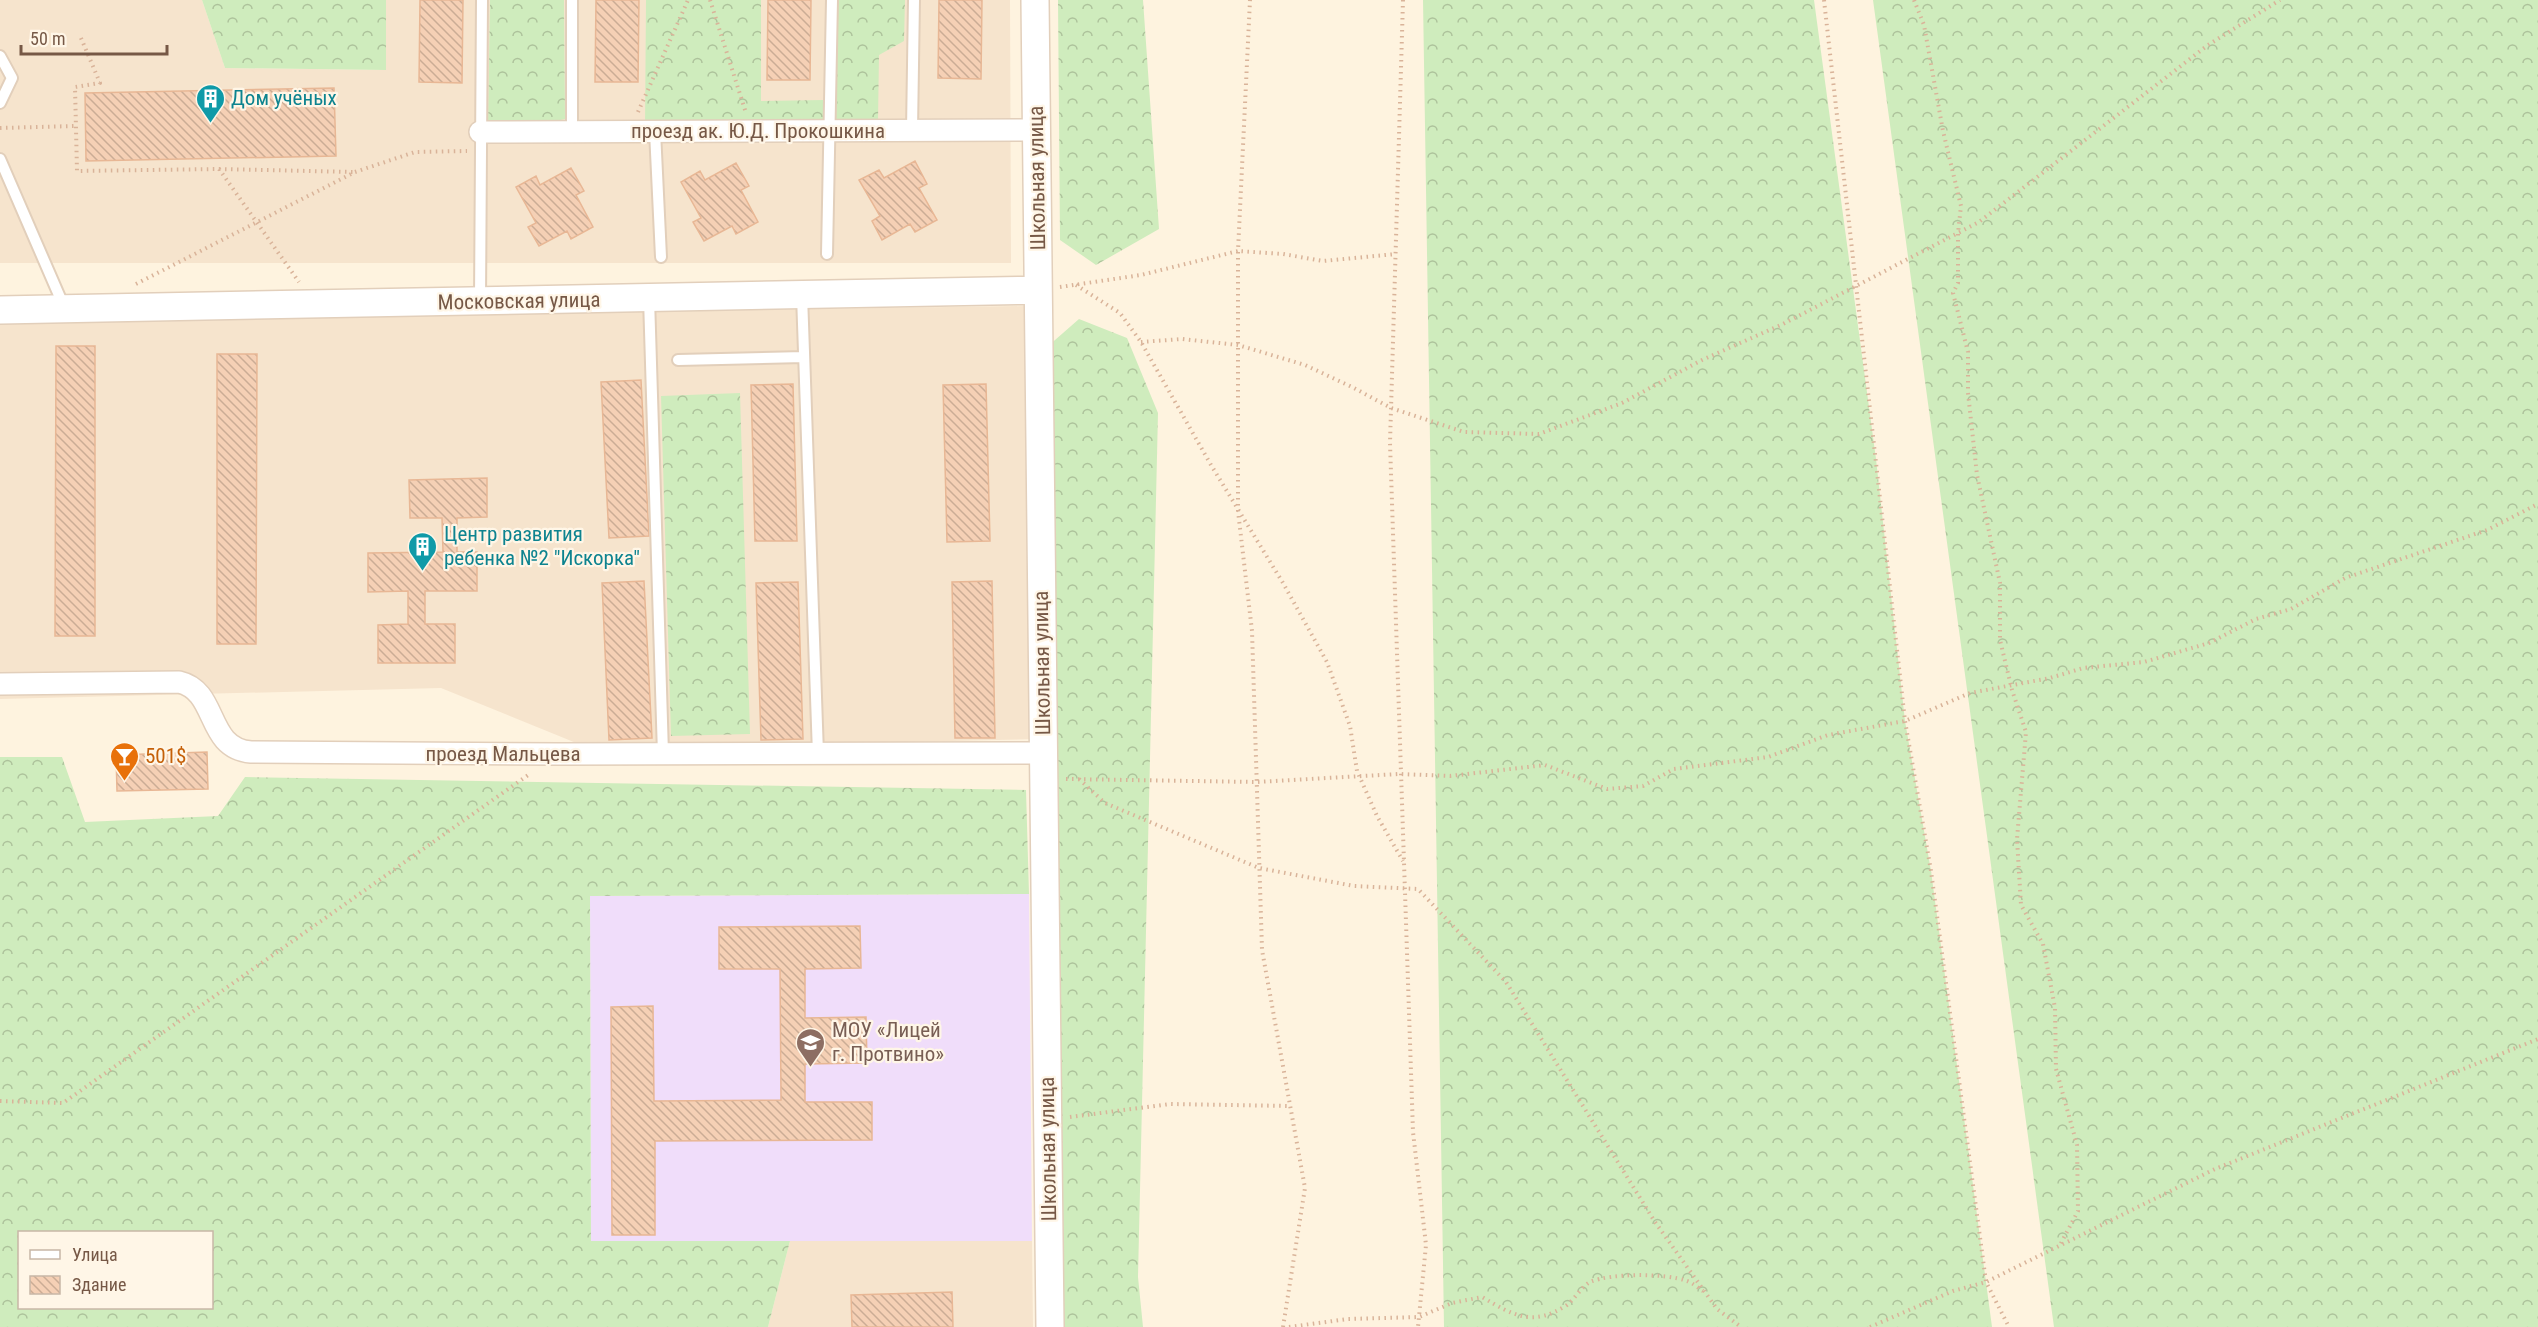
<svg xmlns="http://www.w3.org/2000/svg" width="2538" height="1327" font-family="'Roboto Condensed',sans-serif">
  <style>
    .residential { fill: #f6e4cd }
    .education { fill: #f0ddfa }
    .forest { fill: url(#forest-crowns); fill-rule: evenodd }
    .building { fill: url(#building-back-hatch); stroke: #e8b795; stroke-width: 1.5 }
    .lines { fill: none; stroke-linecap: round; stroke-linejoin: round }
    .service-casing { stroke: #e2cfbb; stroke-width: 14 }
    .minor-casing { stroke: #e2cfbb; stroke-width: 24 }
    .tertiary-casing { stroke: #e2cfbb; stroke-width: 30 }
    .path { stroke: #d9b399; stroke-width: 4; stroke-dasharray: 1.5 4.5; stroke-linecap: butt }
    .service { stroke: #fff; stroke-width: 10 }
    .minor { stroke: #fff; stroke-width: 21 }
    .tertiary { stroke: #fff; stroke-width: 27 }
    .labels { text-anchor: middle; dominant-baseline: central; stroke-width: 4.5; stroke-linejoin: round; paint-order: stroke }
    .culture-label { font-size: 21px; fill: #0d838f; stroke: #fff6e7; text-anchor: start }
    .street-label { font-size: 21px; fill: #765846; stroke: #fff6e7 }
    .food-label { font-size: 21px; fill: #c56008; stroke: #fff6e7; text-anchor: start }
    .education-label { font-size: 21px; fill: #785e54; stroke: #fff6e7; text-anchor: start }
  </style>
  <defs>
    <pattern id="forest-crowns" width="20" height="18" patternUnits="userSpaceOnUse" patternTransform="scale(1.5)"><rect width="20" height="18" fill="#cfecbd"/><path d="M2 6a3 3 0 1 1 6 0M12 15a3 3 0 1 1 6 0" fill="none" stroke="#adc29b"/></pattern>
    <pattern id="building-back-hatch" width="6" height="6" patternUnits="userSpaceOnUse" patternTransform="scale(1.5)"><rect width="6" height="6" fill="#f5d0b5"/><path d="M-1 5l2 2M0 0l6 6M5-1l2 2" fill="none" stroke="#cbac95"/></pattern>
  </defs>
  <rect width="100%" height="100%" fill="#fef3df"/>
  <!-- residential -->
  <path class="residential" d="M0,0h202l23,68 160,2 1,-70h624l1,263h-1011z
    M1026,306l9,433 -444,10 -150,-61 -441,11v-378z
    M790,1241h242l1,86h-265z"/>
  <!-- education -->
  <path class="education" d="M1029,894l3,347h-441l-1,-345z"/>
  <!-- forest -->
  <path class="forest" d="M202,0h184v70l-161,-2z
    M490,0h74l1,119 -31,7 -46,-1z
    M646,0h115v101l62,-1v28h-178z
    M838,0h67l-1,41 -25,14 -1,66h-42z
    M1058,0h85l16,229 -63,36 -36,-25z
    M1423,0h391l62,459 29,262 26,150 61,456h-548z
    M1873,0h665v1327h-484z
    M1079,319l48,19 31,75 -20,864 5,50h-86l-18,-973z
    M740,393l10,341 -79,2 -10,-340z
    M0,757h62l23,65 133,-6 27,-39 781,13 3,104 -439,2 1,345h199l-22,86h-768zM20,1232h192v76h-192z"/>
  <!-- building -->
  <path class="building" d="M420,0h43l-1,83 -43,-1z
    M596,0h43l-1,82h-43z
    M768,0h43l-1,80h-43z
    M939,0h43l-1,79 -43,-1z
    M334,88l2,68 -250,5 -1,-68z
    M915,161l12,23 -8,4 18,32 -22,12 -5,-8 -28,16 -10,-19 8,-5 -21,-36 20,-10 5,8z
    M736,163l13,23 -8,4 17,32 -22,12 -4,-8 -28,15 -11,-19 8,-4 -20,-36 19,-11 5,9z
    M571,168l13,23 -8,4 17,32 -22,12 -4,-8 -28,15 -11,-19 8,-4 -20,-36 20,-11 4,9z
    M56,346h39v290h-40z
    M217,354h40l-1,290h-39z
    M641,380l8,156 -40,2 -8,-156z
    M793,384l4,157h-42l-4,-156z
    M986,384l4,157 -43,1 -4,-157z
    M487,478v39l-30,1v34h20v39h-52v33h30v39h-77v-38l30,-1v-33l-40,1v-39l75,-1 -1,-34h-32l-1,-38z
    M644,581l8,157 -43,2 -7,-157z
    M992,581l3,157h-40l-3,-156z
    M798,582l5,157 -42,1 -5,-157z
    M207,752l1,37 -91,2 -1,-36z
    M860,926l1,42 -56,1v49l61,-1 1,46 -62,1v38h67v38l-217,1v94h-43l-1,-228 42,-1 1,95 127,-1 -1,-131h-61v-42z
    M952,1292l1,35h-101l-1,-32z"/>
  <g class="lines">
    <defs>
      <path id="service" d="M0,56l12,22 -12,25
        M912,130l2,-130
        M572,131v-131
        M655,131l6,126
        M0,159l65,150
        M827,254l5,-254
        M802,295l16,459
        M649,298l14,456
        M480,300l2,-300
        M678,360l126,-3"/>
      <path id="minor" d="M480,132l557,-2
        M0,684l179,-2c40,9 26,66 72,70l307,2 485,-1"/>
      <path id="tertiary" d="M1035,0l15,1327
        M0,310l1038,-20"/>
    </defs>
    <!-- service casing -->
    <use href="#service" class="service-casing"/>
    <!-- minor casing -->
    <use href="#minor" class="minor-casing"/>
    <!-- tertiary casing -->
    <use href="#tertiary" class="tertiary-casing"/>
    <!-- path -->
    <path class="path" d="M710,0l36,113
      M1403,0l-13,443 23,689 13,113 -8,82
      M1824,0l81,721 26,150 55,411 23,45
      M1914,0l10,25 19,106 18,75 -3,27v50l-5,10 15,59v41l9,82 23,108v57l12,50 14,42 -9,107 4,66 22,39 12,64 1,61 21,76 1,66 -18,34
      M81,38l19,45 -25,4 2,84 142,-2 80,113
      M638,112l50,-112
      M0,128l75,-2
      M219,169l135,3
      M136,284l219,-112 60,-20 52,-1
      M1076,285l44,28 21,29 70,123 72,118 44,79 23,64 7,45 20,45 26,45
      M1060,287l81,-12 97,-24 12,-251
      M1141,342l41,-3 56,6 67,20 49,23 37,20 73,24 75,2 83,-31 80,-43 81,-36 196,-102 229,-177 72,-45
      M1066,779l190,3 143,-8 51,2 95,-11 62,24 36,-3 31,-17 94,-12 60,-22 77,-14 65,-28 80,-15 33,-10 61,-6 65,-19 47,-24 35,-10 54,-31 142,-48 51,-26
      M1079,779l26,24 154,65 95,18 64,3 88,93 149,240 62,87 24,18
      M0,1101l63,2 468,-330
      M1070,1117l100,-13 120,2
      M1283,1327l22,-139 -43,-238 -10,-319 -14,-120v-260l45,3 40,7 73,-7
      M1289,1327l59,-8 71,-2 33,-14 30,-6c32,19 51,30 85,8 8,-6 14,-18 23,-23 21,-9 76,-9 97,-1 6,2 11,7 16,10
      M1870,1327l83,-36 33,-9 229,-113 323,-130"/>
    <!-- service -->
    <use href="#service" class="service"/>
    <!-- minor -->
    <use href="#minor" class="minor"/>
    <!-- tertiary -->
    <use href="#tertiary" class="tertiary"/>
  </g>
  <!-- icons -->
  <defs>
    <symbol id="building-pin" viewBox="-11 -11 22 30"><path d="M0 17L-7.5 6A9.5 9.5 0 1 1 7.5 6Z" fill="#0f9aa8" stroke="#fff6e7"/><path d="M-4-6H4V6H1V3H-1V6H-4ZM-2.5-4.3h1.7v1.8h-1.7ZM.8-4.3h1.7v1.8H.8ZM-2.5-1h1.7V.8h-1.7ZM.8-1h1.7V.8H.8Z" fill="#fff"/></symbol>
    <symbol id="bar-pin" viewBox="-11 -11 22 30"><path d="M0 17L-7.5 6A9.5 9.5 0 1 1 7.5 6Z" fill="#e8710a" stroke="#fff6e7"/><path d="M-6-5H6L.8 .8V4.5H3.5V6h-7V4.5H-.8V.8Z" fill="#fff"/></symbol>
    <symbol id="school-pin" viewBox="-11 -11 22 30"><path d="M0 17L-7.5 6A9.5 9.5 0 1 1 7.5 6Z" fill="#8d6e63" stroke="#fff6e7"/><path d="M0-5L7-2L0 1L-7-2ZM-4 1L0 2.5L4 1V4Q0 6-4 4Z" fill="#fff"/></symbol>
  </defs>
  <g fill-rule="evenodd">
    <use href="#building-pin" x="194" y="82" width="33" height="45"/>
    <use href="#building-pin" x="406" y="530" width="33" height="45"/>
    <use href="#bar-pin" x="108" y="740" width="33" height="45"/>
    <use href="#school-pin" x="794" y="1026" width="33" height="45"/>
  </g>
  <g class="labels">
    <!-- culture labels -->
    <g class="culture-label">
      <text x="231" y="98">Дом учёных</text>
      <text x="444" y="534">Центр развития<tspan x="444" dy="24">ребенка №2 "Искорка"</tspan></text>
    </g>
    <!-- street labels -->
    <g class="street-label">
      <text x="758" y="131">проезд ак. Ю.Д. Прокошкина</text>
      <text transform="translate(1037 178) rotate(-91)">Школьная улица</text>
      <text transform="translate(519 301) rotate(-1)">Московская улица</text>
      <text transform="translate(1042 663) rotate(-91)">Школьная улица</text>
      <text x="503" y="754">проезд Мальцева</text>
      <text transform="translate(1048 1149) rotate(-91)">Школьная улица</text>
    </g>
    <!-- food labels -->
    <g class="food-label">
      <text x="145" y="756">501$</text>
    </g>
    <!-- education labels -->
    <g class="education-label">
      <text x="832" y="1030">МОУ «Лицей<tspan x="832" dy="24">г. Протвино»</tspan></text>
    </g>
  </g>
  <!-- legend -->
  <rect x="18" y="1231" width="195" height="78" fill="#fff6e7" stroke="#c8b7a7" stroke-width="1.5"/>
  <rect x="30" y="1250" width="30" height="9" fill="#ffffff" stroke="#c8b7a7" stroke-width="1.5"/>
  <text x="72" y="1261" font-size="18" fill="#765846">Улица</text>
  <rect x="30" y="1276" width="30" height="18" fill="url(#building-back-hatch)" stroke="#c8b7a7" stroke-width="1.5"/>
  <text x="72" y="1291" font-size="18" fill="#765846">Здание</text>
  <!-- scale -->
  <path d="M21 45v9h146v-9" fill="none" stroke="#765846" stroke-width="3"/>
  <text x="30" y="45" font-size="18" fill="#765846" stroke="#fff6e7" stroke-width="4.5" paint-order="stroke">50 m</text>
</svg>
